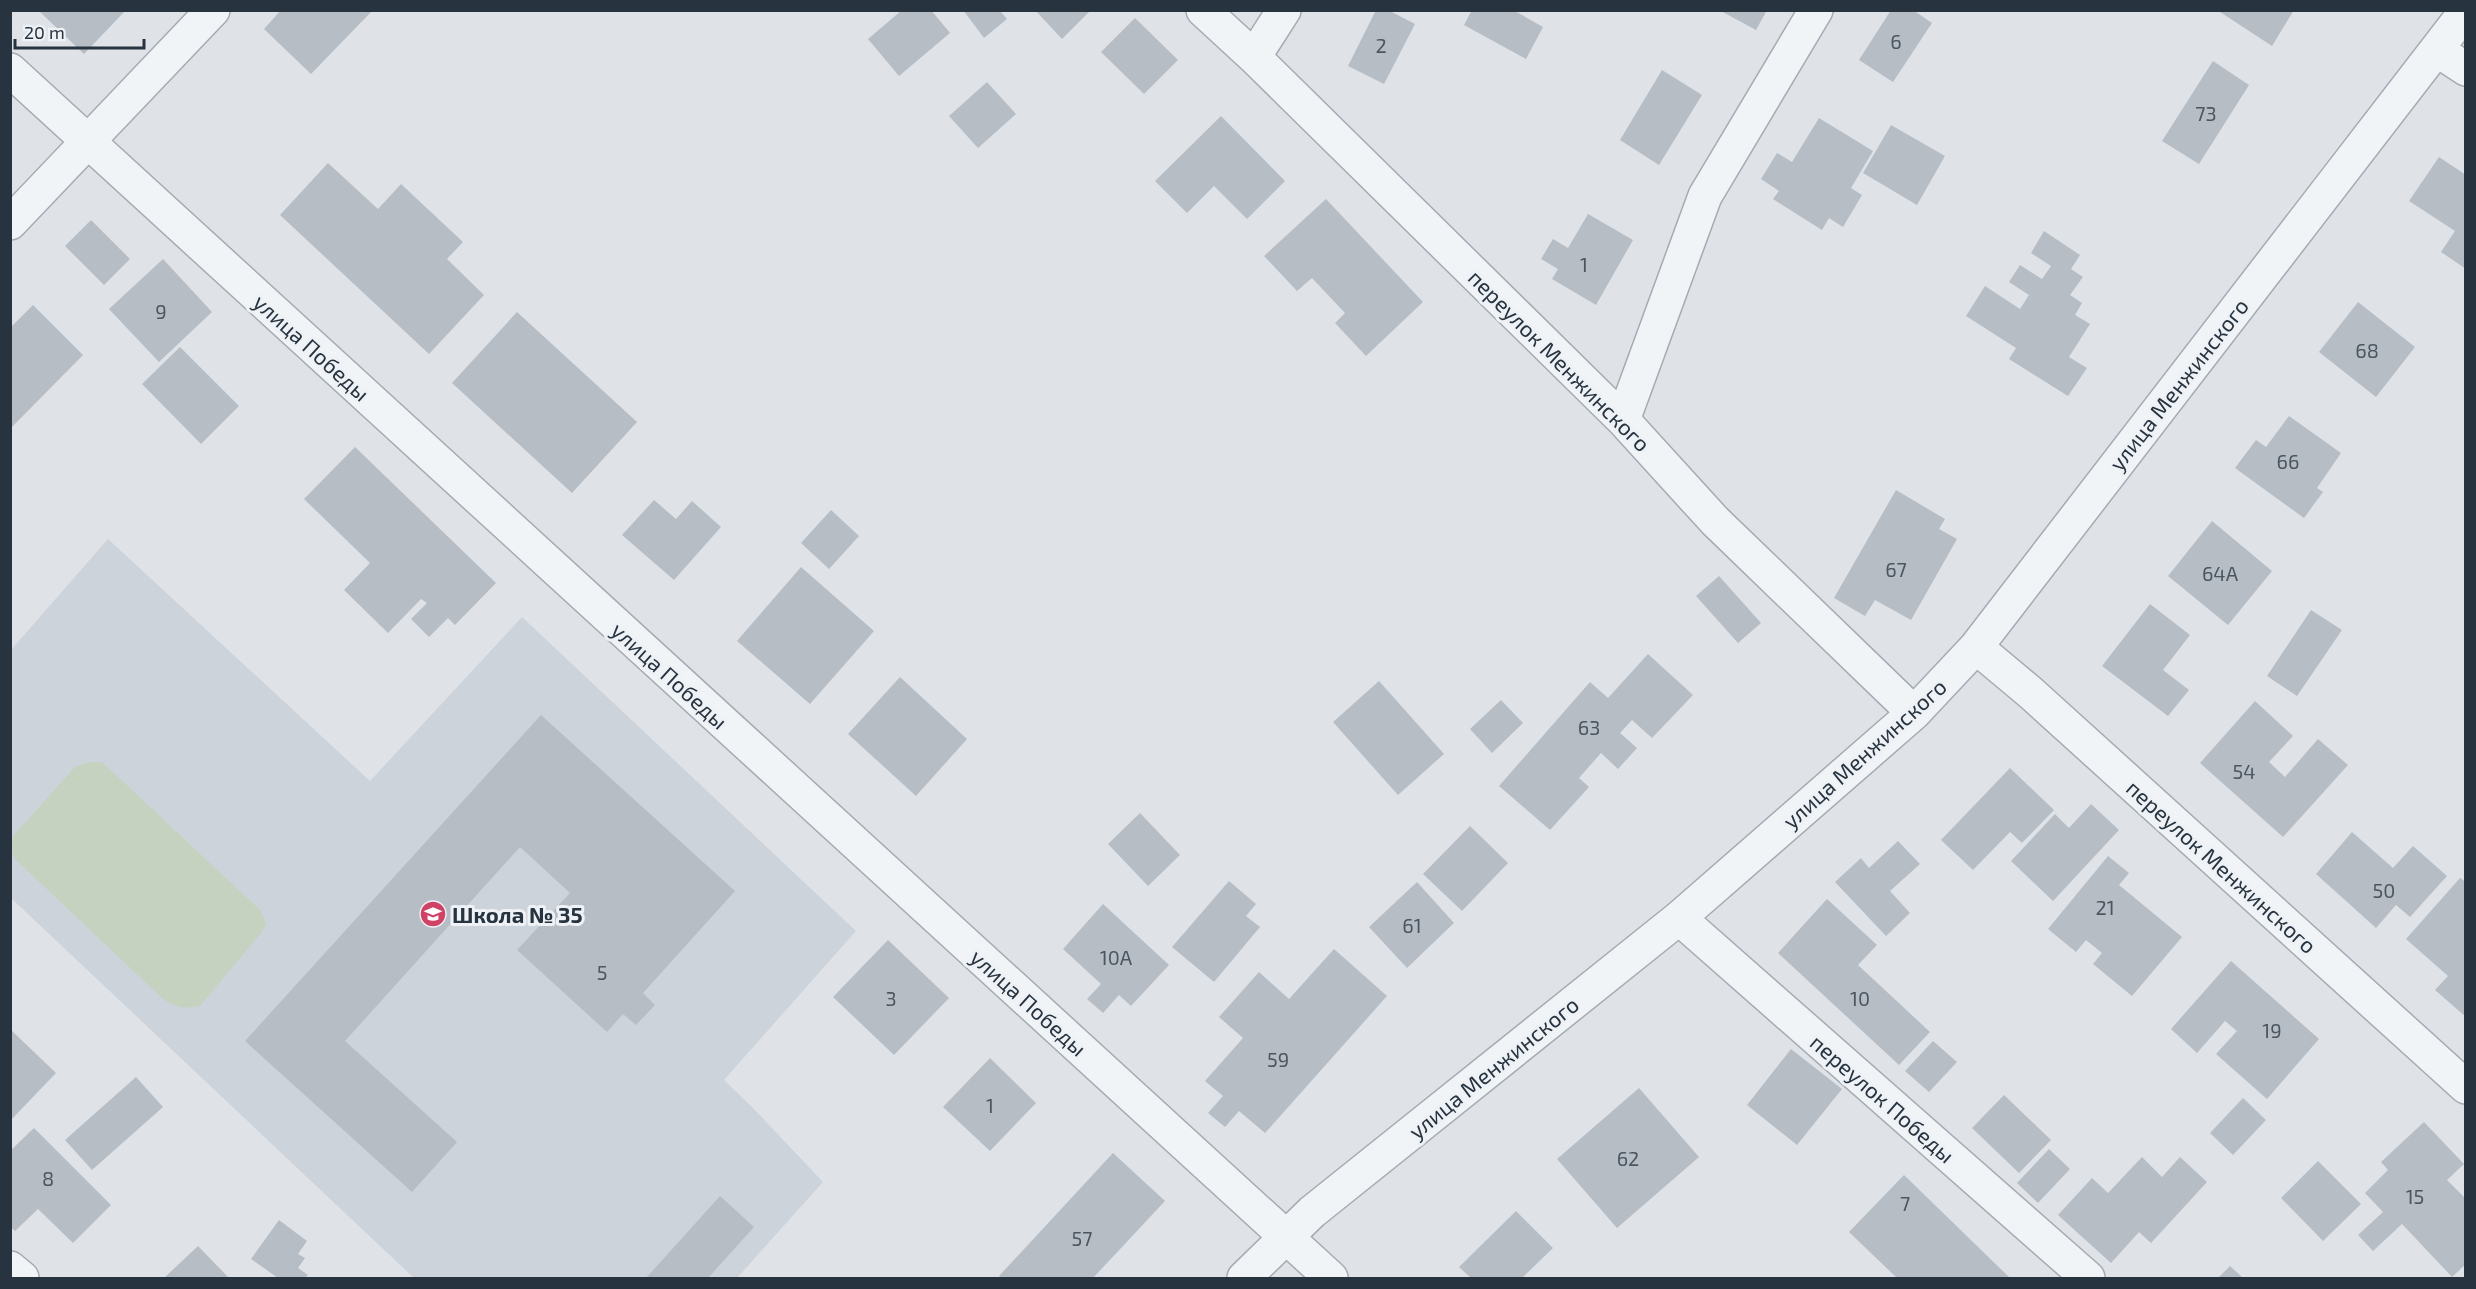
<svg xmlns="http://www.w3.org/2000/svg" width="2476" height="1289" font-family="'Exo 2',sans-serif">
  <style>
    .built { fill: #cdd3da }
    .green { fill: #c6d2c0 }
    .building { fill: #b6bdc5 }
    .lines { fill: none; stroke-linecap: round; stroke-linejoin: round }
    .minor-casing { stroke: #a4abb2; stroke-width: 36 }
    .minor { stroke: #f1f4f6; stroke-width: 33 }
    .labels { text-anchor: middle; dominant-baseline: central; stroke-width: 6; stroke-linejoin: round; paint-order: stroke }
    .number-label { font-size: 20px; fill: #4b5660 }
    .street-label { font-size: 22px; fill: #27333f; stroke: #eef2f6 }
    .poi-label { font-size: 22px; font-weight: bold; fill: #27333f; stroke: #eef2f6; text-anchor: start }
  </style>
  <rect width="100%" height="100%" fill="#dfe3e8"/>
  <!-- built -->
  <path class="built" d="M108,539l262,242 152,-164 334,314 -132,149 30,29 69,73 -86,96h-323l-403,-380v-248z"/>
  <!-- green -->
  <path class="green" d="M89,762h13l159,149 5,12 -4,9 -62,74c-16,3 -24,2 -37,-7l-148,-140 -4,-9 2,-14 62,-69z"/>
  <!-- building -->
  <path class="building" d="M38,10h88l-42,44z
    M281,10h92l-62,64 -47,-45z
    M902,10h29l19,23 -51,43 -31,-37z
    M963,10h36l8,9 -23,19z
    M1035,10h56l-29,29z
    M1376,10h12l27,14 -31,60 -36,-18z
    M1472,10h41l30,17 -17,32 -62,-34z
    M1719,10h48l-11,20z
    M1891,10h22l19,13 -39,59 -34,-22z
    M2217,10h77l-22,36z
    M1135,18l43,42 -34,34 -43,-42z
    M2213,61l36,24 -50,79 -37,-23z
    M1662,70l40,25 -43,70 -39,-25z
    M987,82l29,32 -38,34 -29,-32z
    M1221,116l64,65 -38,38 -33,-33 -27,27 -32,-32z
    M1819,118l54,33 -22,37 11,7 -19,32 -14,-9 -7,12 -49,-31 6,-8 -18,-12 16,-26 15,9z
    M1891,125l54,31 -28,49 -54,-32z
    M2439,157l27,18v94l-25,-17 14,-21 -46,-30z
    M328,163l50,46 23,-25 62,58 -16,17 37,36 -55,59 -149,-139z
    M1326,199l97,103 -57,54 -31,-33 10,-10 -33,-35 -15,13 -33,-35z
    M1588,214l45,26 -37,65 -44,-26 6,-10 -17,-10 12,-20 15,9z
    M91,220l39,39 -26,26 -39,-39z
    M2044,231l36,24 -9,14 12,8 -13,18 12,8 -7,12 15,9 -21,33 18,11 -19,28 -59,-37 7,-11 -50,-32 19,-30 35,23 9,-14 -20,-13 11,-17 22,14 9,-13 -20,-13z
    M163,259l49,53 -53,50 -50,-53z
    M2358,302l57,45 -39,50 -57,-45z
    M33,305l50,50 -73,74v-101z
    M517,312l120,110 -65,71 -120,-110z
    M180,347l59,59 -38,38 -59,-60z
    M2289,416l52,37 -24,35 6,4 -19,26 -69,-50 21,-28 10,7z
    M355,447l141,136 -41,42 -7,-7 -19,19 -18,-18 16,-16 -6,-4 -33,34 -44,-43 26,-27 -66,-64z
    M1896,490l49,29 -6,10 18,10 -46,81 -36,-20 -10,16 -31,-18z
    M654,500l22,19 16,-18 29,26 -47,53 -52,-45z
    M831,510l28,26 -30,33 -28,-26z
    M2212,521l60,50 -44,54 -60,-49z
    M801,567l73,64 -64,73 -73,-63z
    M1719,576l42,47 -23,20 -42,-47z
    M2150,604l40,31 -27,35 26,20 -21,26 -66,-50z
    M2311,610l31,20 -45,66 -30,-20z
    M1648,654l45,41 -41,43 -20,-18 -12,13 17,15 -19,21 -17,-16 -22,25 10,9 -39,43 -51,-44 91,-104 18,16z
    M900,677l67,62 -51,57 -68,-62z
    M1379,681l65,73 -46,41 -65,-73z
    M1501,700l22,23 -31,30 -22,-24z
    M2255,701l38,35 -24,26 16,15 33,-38 30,26 -65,72 -83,-74z
    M541,715l194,176 -92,102 12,12 -19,20 -13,-11 -16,18 -90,-82 53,-57 -50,-46 -175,194 112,101 -45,50 -167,-151z
    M2010,768l44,42 -32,33 -12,-11 -37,38 -32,-30z
    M2091,804l28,26 -66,71 -42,-40 44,-47 14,14z
    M1140,813l40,42 -32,31 -40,-42z
    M1470,826l38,37 -46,48 -39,-37z
    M2352,832l41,36 20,-22 34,30 -37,41 -14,-12 -20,23 -60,-54z
    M1898,841l22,23 -30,27 20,22 -24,23 -51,-54 26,-24 8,10z
    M2108,856l21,17 -10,12 63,52 -50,59 -39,-32 9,-11 -16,-13 -10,12 -28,-23z
    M2460,878l6,4v135l-31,-27 13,-14 -42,-37z
    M1229,881l27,23 -10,12 14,11 -46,55 -42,-35z
    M1417,882l37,41 -47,45 -38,-41z
    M1827,899l50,46 -19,20 72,67 -31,33 -121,-112z
    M1103,904l66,61 -38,41 -12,-11 -16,18 -16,-14 14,-15 -38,-35z
    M888,940l61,58 -55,57 -61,-58z
    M1334,949l53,47 -122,137 -26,-22 -14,16 -17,-14 15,-17 -18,-15 38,-43 -24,-21 40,-45 30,27z
    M2231,961l88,78 -52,60 -51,-45 21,-23 -12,-10 -28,32 -26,-24z
    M10,1029l46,44 -46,48z
    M1933,1041l24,21 -28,30 -24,-21z
    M1791,1049l51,40 -45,56 -50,-40z
    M990,1058l46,45 -46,48 -47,-44z
    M136,1077l27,30 -71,63 -27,-30z
    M1639,1088l60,69 -82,71 -60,-69z
    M2004,1095l47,45 -32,33 -47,-45z
    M2243,1098l23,22 -33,35 -23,-22z
    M2424,1122l40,42 -17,16 19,19v65l-14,13 -50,-53 -29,27 -15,-16 25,-23 -18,-19 23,-23 -7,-8z
    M34,1128l77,77 -38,38 -35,-34 -23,22 -5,-5v-75z
    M2049,1149l21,20 -32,34 -21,-20z
    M1113,1153l52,48 -72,77h-91l-3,-2z
    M2142,1157l20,20 18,-20 27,25 -56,61 -12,-11 -28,31 -53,-48 34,-37 16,15z
    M2318,1161l43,43 -38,37 -42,-43z
    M1904,1175l106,103h-113l-48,-46z
    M720,1196l34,31 -46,51h-62z
    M1516,1211l37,37 -31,30h-51l-12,-11z
    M279,1220l28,21 -9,13 7,4 -7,10 10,7 -3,3h-27l-27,-19z
    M198,1246l31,32h-65z
    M2230,1266l13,12h-25z"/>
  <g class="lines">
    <defs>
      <path id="minor" d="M1203,10l51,47 369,363 92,101 199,192
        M2437,50l29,19
        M1254,57l30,-47
        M10,70l1321,1208
        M10,223l203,-213
        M1623,420l82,-224 111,-186
        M1976,647l55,46 435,394
        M1679,918l409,360
        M10,1268l12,10
        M1244,1278l68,-66 367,-294 235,-205 62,-66 490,-636"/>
    </defs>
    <!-- minor casing -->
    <use href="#minor" class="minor-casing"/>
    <!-- minor -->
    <use href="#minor" class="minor"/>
  </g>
  <!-- icons -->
  <defs>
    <symbol id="school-disc" viewBox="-11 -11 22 22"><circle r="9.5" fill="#cf4266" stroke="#eef2f6"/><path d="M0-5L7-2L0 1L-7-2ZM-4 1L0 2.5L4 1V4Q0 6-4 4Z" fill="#fff"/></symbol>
  </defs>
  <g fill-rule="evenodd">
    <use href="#school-disc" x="418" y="899" width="30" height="30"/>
  </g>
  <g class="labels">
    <!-- number labels -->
    <g class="number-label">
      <text x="1896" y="41">6</text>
      <text x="1381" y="45">2</text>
      <text x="2206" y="113">73</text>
      <text x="1584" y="264">1</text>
      <text x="161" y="311">9</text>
      <text x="2367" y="350">68</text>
      <text x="2288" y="461">66</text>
      <text x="1896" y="569">67</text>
      <text x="2220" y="573">64А</text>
      <text x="1589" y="727">63</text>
      <text x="2244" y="771">54</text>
      <text x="2384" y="890">50</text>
      <text x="2105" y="907">21</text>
      <text x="1412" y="925">61</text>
      <text x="1116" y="957">10А</text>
      <text x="602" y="972">5</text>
      <text x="891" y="998">3</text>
      <text x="1860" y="998">10</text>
      <text x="2272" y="1030">19</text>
      <text x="1278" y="1059">59</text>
      <text x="990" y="1105">1</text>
      <text x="1628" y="1158">62</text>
      <text x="48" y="1178">8</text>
      <text x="2415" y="1196">15</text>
      <text x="1905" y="1203">7</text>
      <text x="1082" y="1238">57</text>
    </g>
    <!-- street labels -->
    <g class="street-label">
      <text transform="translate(312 347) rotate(42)">улица Победы</text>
      <text transform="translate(1560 360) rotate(45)">переулок Менжинского</text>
      <text transform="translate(2178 384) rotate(-52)">улица Менжинского</text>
      <text transform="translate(670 675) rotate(42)">улица Победы</text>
      <text transform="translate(1864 753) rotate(-42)">улица Менжинского</text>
      <text transform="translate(2222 866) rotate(42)">переулок Менжинского</text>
      <text transform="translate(1029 1002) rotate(42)">улица Победы</text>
      <text transform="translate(1493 1067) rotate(-39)">улица Менжинского</text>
      <text transform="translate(1883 1098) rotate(41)">переулок Победы</text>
    </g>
    <!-- poi labels -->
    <g class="poi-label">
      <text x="452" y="914">Школа № 35</text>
    </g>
  </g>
  <!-- border -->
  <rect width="2476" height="1289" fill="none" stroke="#27333f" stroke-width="24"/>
  <!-- scale -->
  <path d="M15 39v9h129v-9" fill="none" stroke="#27333f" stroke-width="3"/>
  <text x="24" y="39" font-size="18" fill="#27333f" stroke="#eef2f6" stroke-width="4.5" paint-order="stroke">20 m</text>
</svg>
